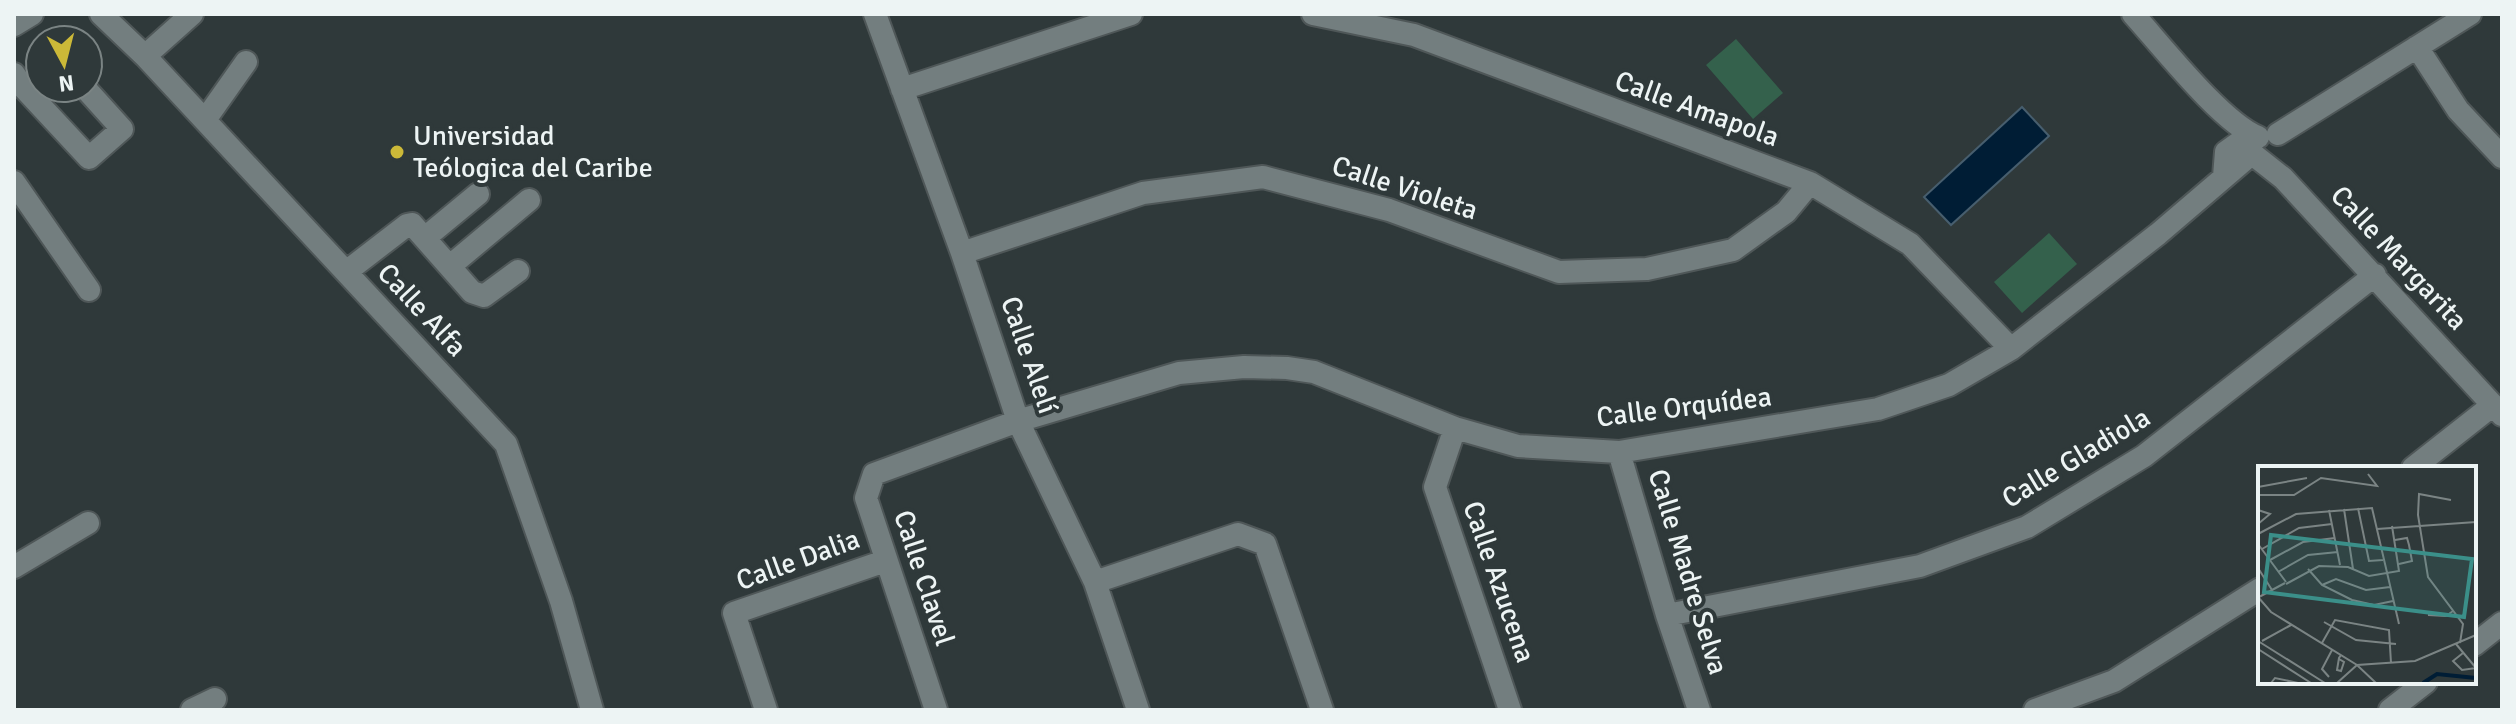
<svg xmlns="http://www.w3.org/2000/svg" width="2516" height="724" font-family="Signika,sans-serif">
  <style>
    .green { fill: #34614c }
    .water { fill: #001d35; stroke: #475e6e; stroke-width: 2 }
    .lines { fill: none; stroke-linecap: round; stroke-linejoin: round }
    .minor-casing { stroke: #4f5758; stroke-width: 26 }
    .minor { stroke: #737e7f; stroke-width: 22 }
    .poi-dot { fill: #ccb938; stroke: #2f393a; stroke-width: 3 }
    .labels { text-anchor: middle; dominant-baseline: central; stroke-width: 8; stroke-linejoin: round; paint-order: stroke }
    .street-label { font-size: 28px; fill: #edf4f4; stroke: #2f393a }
    .poi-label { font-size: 28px; fill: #edf4f4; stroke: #2f393a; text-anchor: start }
    .inset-river { fill: none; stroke: #001d35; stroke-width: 4 }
    .inset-road { fill: none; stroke: #7b8484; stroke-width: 2 }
    .view { fill: #3b8f89; fill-opacity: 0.15; stroke: #3b8f89; stroke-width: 4 }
    .inset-edge { fill: none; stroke: #edf4f4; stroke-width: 4 }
  </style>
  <rect width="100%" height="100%" fill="#2f393a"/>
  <!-- green -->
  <path class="green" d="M1736,39l47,54 -30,26 -47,-54z
    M2049,233l28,31 -55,49 -28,-31z"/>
  <!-- water -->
  <path class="water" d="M2022,107l27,29 -98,89 -27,-28z"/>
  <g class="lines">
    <defs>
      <path id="minor" d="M101,14l44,42 361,388 55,157 31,109
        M875,14l87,239 56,168 77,161 43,128
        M1313,14l101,21 396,148 100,61 101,105
        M2133,14c29,32 88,108 125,123
        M14,25l18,-11
        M2417,47l41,63 44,47
        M145,56l47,-42
        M14,74l9,13 66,71 33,-29 -37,-41
        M902,89l229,-75
        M205,120l41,-58
        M2278,134l192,-120
        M2255,156l28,22 219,237
        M2224,177l2,-25 25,-18
        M14,182l75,108
        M426,237l52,-43
        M962,253l181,-60 120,-16 126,33 170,62 88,-3 86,-19 53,-38 24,-29
        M450,266l79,-66
        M346,272l61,-47 5,-1 60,68 12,4 34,-25
        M1455,428l-20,59 75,223
        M1619,452l48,163 32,95
        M2413,468l80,-63
        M14,567l74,-44
        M1095,582l143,-48 27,10 57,166
        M1667,615l253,-49 107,-39 117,-71 231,-181
        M2474,645l28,-22
        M192,710l23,-11
        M766,710l-32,-97 151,-52
        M936,710l-70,-212 8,-24 144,-53 161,-48 65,-6 43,1 27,4 141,56 63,18 101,6 259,-43 71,-24 62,-36 147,-115 90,-77
        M2035,710l79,-29 146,-92
        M2390,710l36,-28"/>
    </defs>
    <!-- minor casing -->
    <use href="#minor" class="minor-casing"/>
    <!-- minor -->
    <use href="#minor" class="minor"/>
  </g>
  <!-- markers -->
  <circle class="poi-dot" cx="397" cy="152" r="8"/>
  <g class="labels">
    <!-- street labels -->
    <g class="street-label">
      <text transform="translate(1697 109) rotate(20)">Calle Amapola</text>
      <text transform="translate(1405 188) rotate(18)">Calle Violeta</text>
      <text transform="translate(2399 258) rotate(47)">Calle Margarita</text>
      <text transform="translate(422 310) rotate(47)">Calle Alfa</text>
      <text transform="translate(1029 355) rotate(71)">Calle Alelí</text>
      <text transform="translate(1684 407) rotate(-7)">Calle Orquídea</text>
      <text transform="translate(2076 458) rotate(-31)">Calle Gladiola</text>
      <text transform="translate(798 560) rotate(-20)">Calle Dalia</text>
      <text transform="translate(1688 572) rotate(73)">Calle Madre Selva</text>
      <text transform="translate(924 578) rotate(72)">Calle Clavel</text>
      <text transform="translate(1499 582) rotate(71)">Calle Azucena</text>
    </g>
    <!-- poi labels -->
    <g class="poi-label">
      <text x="413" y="136">Universidad<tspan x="413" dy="32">Teólogica del Caribe</tspan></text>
    </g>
  </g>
  <!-- overview -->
  <g transform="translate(2258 466)">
    <rect width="218" height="218" fill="#2f393a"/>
    <path class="inset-river" d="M165,217l14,-9 39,4"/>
    <path class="inset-road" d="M0,21l49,-9M0,29h36l27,-17 56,8 -9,-12M193,34l-32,-6 -1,21 10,62 35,47 -3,19M100,42l11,53 14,-1M86,43l9,60M0,44l12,4 -12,10M71,44l11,55M119,63l99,-7M0,68l38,-20 76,-6 27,116M137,74l12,-2 2,7 3,16 -13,3M0,78l28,38M4,83l37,-21 33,-4M12,94l33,-18 32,-4M0,102l14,22M50,103l14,16 30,15 22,5 19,-4M20,106l30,-17 30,-3M28,118l33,-18 29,1 21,9 30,-5 -7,-45M64,119l14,-6 30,11 24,-3M0,131l13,15 86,53 19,18M1,131l26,-14M170,149l18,1 7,-5M66,156l32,18 40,4M0,175l67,42M4,175l29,-16M64,177l13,-23 54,10 2,33M198,178l20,24M0,183l53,34M205,187l-10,8 9,9 14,-2M81,193l5,3 -3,9 -4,-1 2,-12 2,-3M71,211l-7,-8 10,-19M13,217l4,-5 23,5M79,217l20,-18 58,-4 61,-26"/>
    <path class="view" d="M13,69l201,24 -8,58 -200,-25z"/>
    <rect width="218" height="218" class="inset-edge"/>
  </g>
  <!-- border -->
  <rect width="2516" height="724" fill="none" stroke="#edf4f4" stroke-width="32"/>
  <!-- north arrow -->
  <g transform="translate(64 64) rotate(173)"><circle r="38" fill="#2f393a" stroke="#7b8484" stroke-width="2"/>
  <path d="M0-6L14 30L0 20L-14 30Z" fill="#ccb938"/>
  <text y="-12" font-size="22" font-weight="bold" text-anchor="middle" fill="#edf4f4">N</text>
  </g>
</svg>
